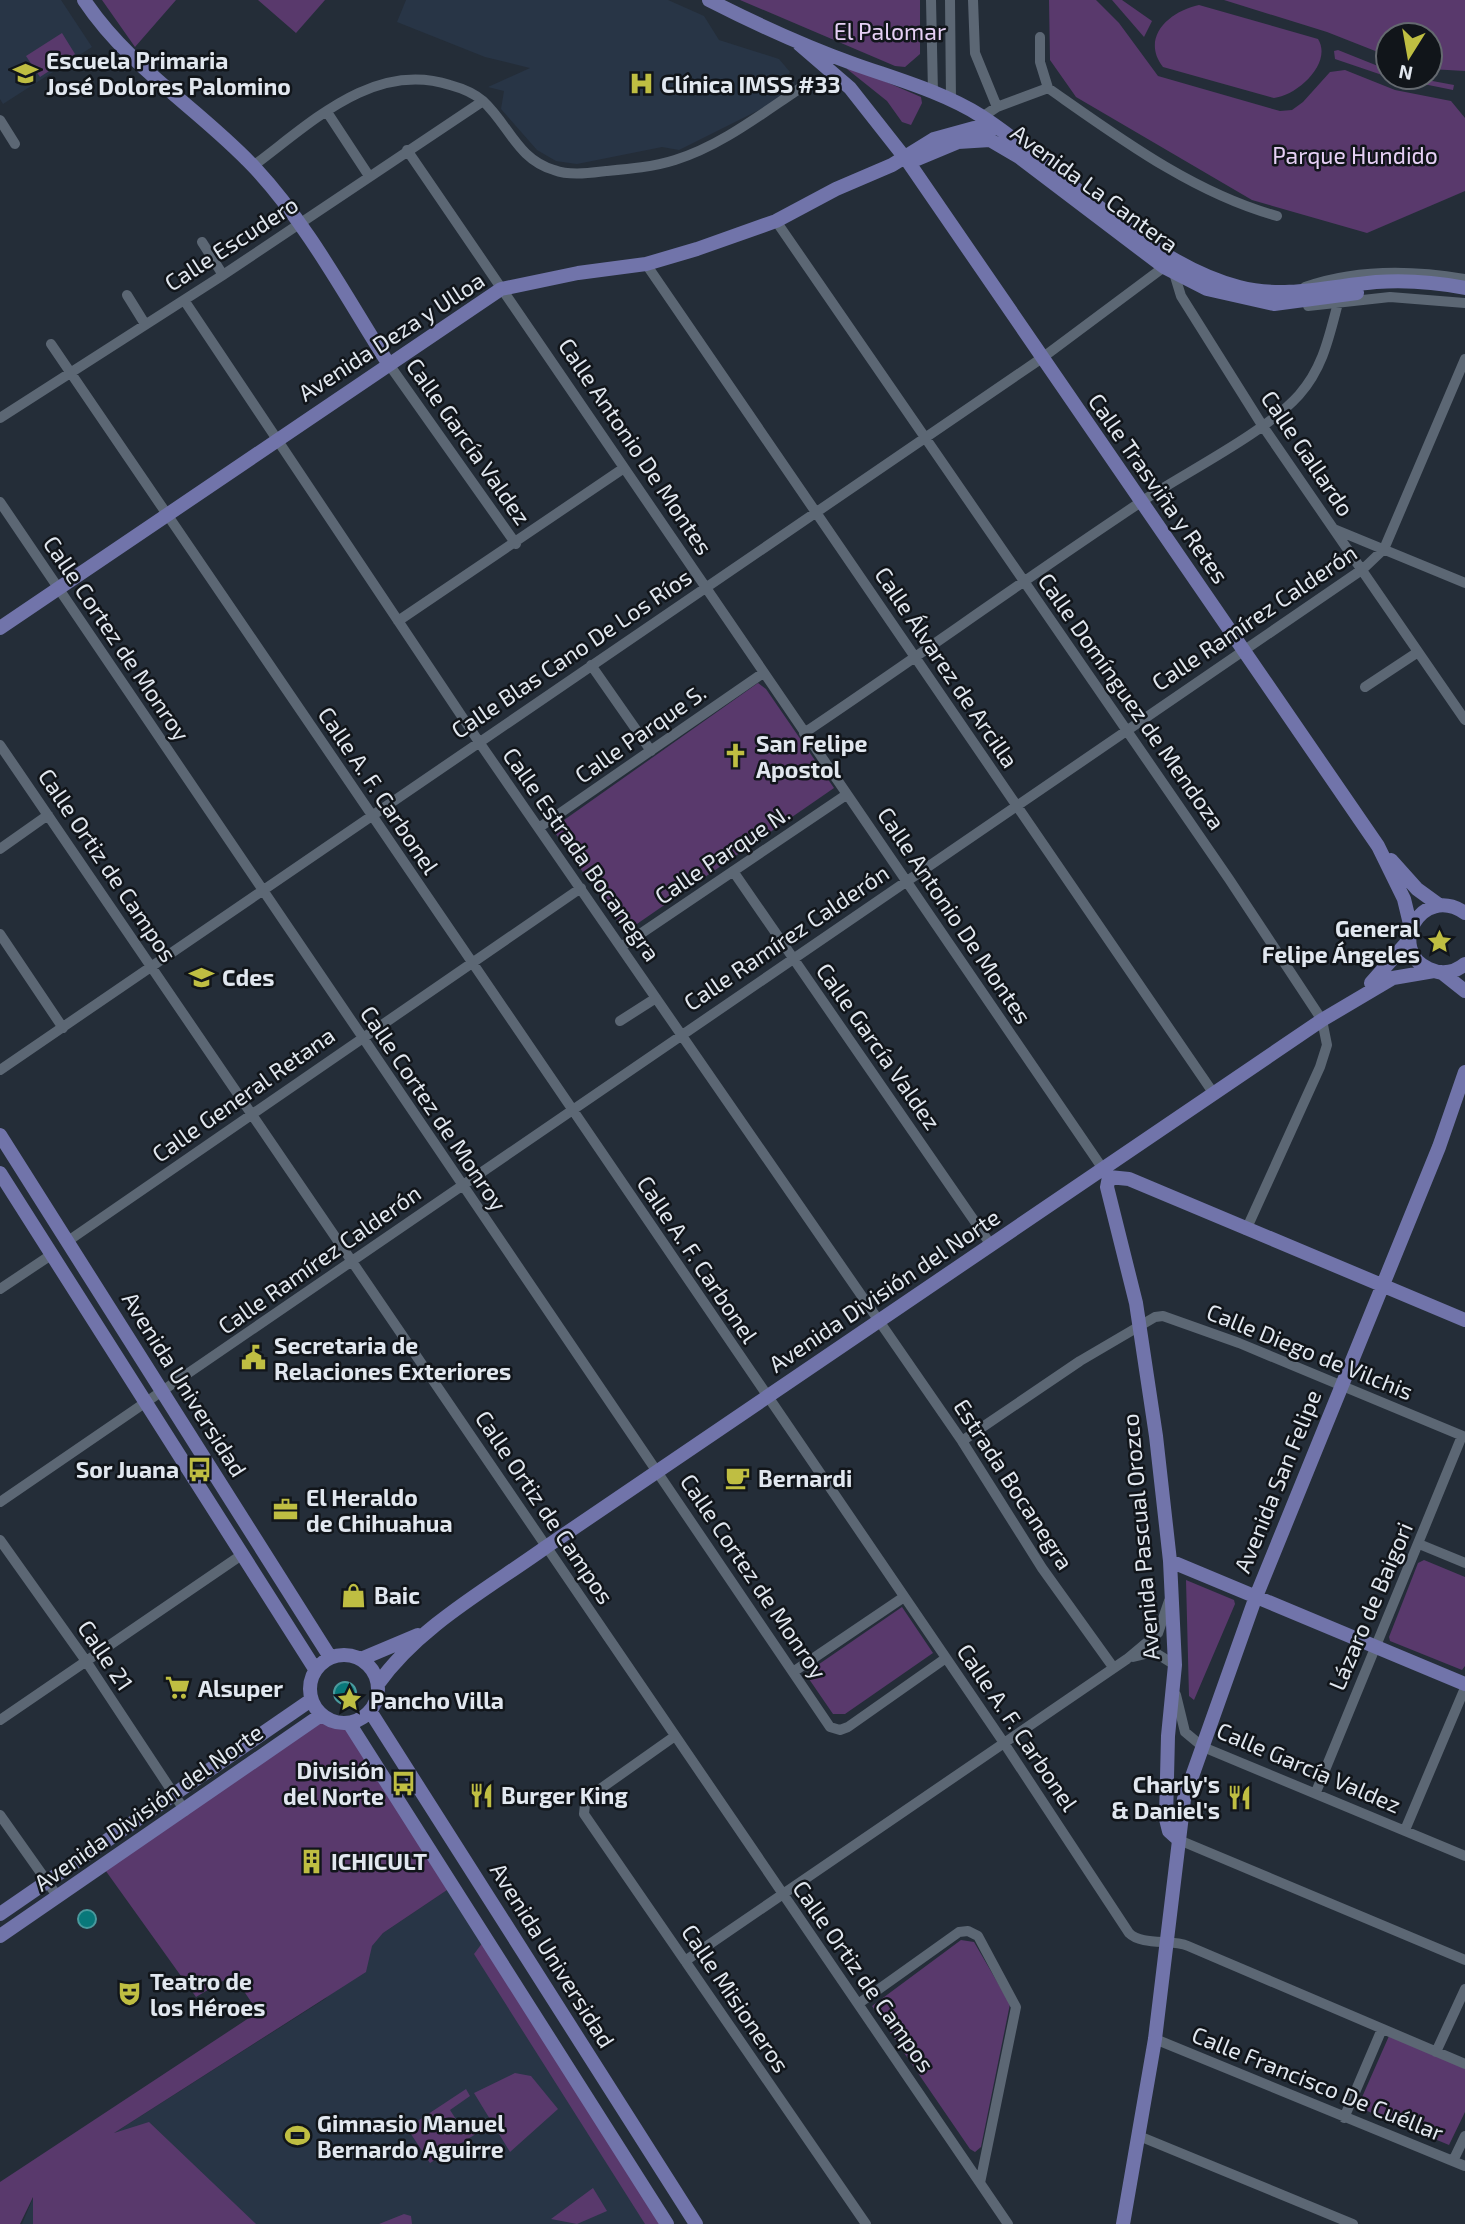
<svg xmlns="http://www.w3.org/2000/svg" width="1465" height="2224" font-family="'Exo 2',sans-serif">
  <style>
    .built { fill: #283546 }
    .green { fill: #59396c }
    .water { fill: #09787a; stroke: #4a999d; stroke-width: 2 }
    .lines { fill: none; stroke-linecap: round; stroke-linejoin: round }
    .minor { stroke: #5c6774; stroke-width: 10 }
    .major { stroke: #7174aa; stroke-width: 14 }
    .labels { text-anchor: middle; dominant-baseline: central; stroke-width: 5; stroke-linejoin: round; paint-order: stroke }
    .park-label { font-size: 23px; fill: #e6d0f5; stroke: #11151a }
    .poi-label { font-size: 23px; font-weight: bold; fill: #e1e7ef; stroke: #11151a; text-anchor: start }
    .street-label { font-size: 23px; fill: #e1e7ef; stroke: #11151a }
  </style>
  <rect width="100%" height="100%" fill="#242d38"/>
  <!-- built -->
  <path class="built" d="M0,0h61l31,47 -89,57 -3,-5z
    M406,0h262l36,16 15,24 60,19 11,13 -5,9v13l-6,6 -100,50 -17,-3 -85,17 -21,-3 -19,-11 -36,-41 3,-18 -16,-4 42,-19 -45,-11 -88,-35z
    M453,1886l214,338h-645l12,-28 77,-61 214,-136 58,-66z"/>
  <!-- green -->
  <path class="green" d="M102,0h74l-41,47z
    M258,0h67l-29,33z
    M740,0h180v54l-15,13 -10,-1z
    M1049,0h47l23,23 39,53 122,35 12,-1 11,-8 27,-30 15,-2 50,20 56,11 14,17v73l-98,42 -115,-33 -176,-103 -26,-37z
    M1112,0h10l30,21 -8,16z
    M1224,0h241v71l-35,-2v-34h-42v21l-61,-24z
    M1199,5l119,34c15,24 -21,57 -44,59l-111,-31c-23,-30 7,-56 36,-62z
    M62,33l13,21 -35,23 -14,-21z
    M1338,50l50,20v7l-53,-18 -1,-8z
    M849,66l72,31 1,6 -11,22 -9,-3 -15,-21 -40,-32z
    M1389,77h22l43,8 -1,5z
    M758,683l8,6 68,99 -200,138h-13l-65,-92 1,-9z
    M1424,1560l41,17v89l-3,4 -72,-29 -1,-4 29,-74z
    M1186,1580l48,20 1,4 -41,96 -5,-4z
    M902,1607l31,46 -88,61h-12l-24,-35v-8z
    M321,1715l8,5 20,3 104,163 -70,47 -11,13 -6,26 -252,161 35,-11 107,102h-223v-27l-13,27h-20v-42l258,-170 -25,-37 -37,22 -93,-130z
    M961,1940l13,2 36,62 -29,143 -6,5 -5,-3 -98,-143z
    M483,1942l180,282h-18l-171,-270z
    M1389,2036l76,31v45l-16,33 -89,-37 -1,-4z
    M515,2073l16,3 27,33 -48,43 -36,-59z
    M466,2089l4,7 -20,14 11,17 13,-9 8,12 -52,33 -23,-35z
    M593,2188l14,23 -30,13 -26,-5z
    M404,2214l7,2 1,8h-33z"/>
  <!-- water -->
  <path class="water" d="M334 1693a11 11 0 1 1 22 0a11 11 0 1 1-22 0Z
    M78 1919a9 9 0 1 1 18 0a9 9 0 1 1-18 0Z"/>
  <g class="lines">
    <!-- minor -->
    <path class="minor" d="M931,0l2,93
      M950,0l1,100
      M973,0l2,53 22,54
      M1040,37v25l8,26
      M327,112l42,64
      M982,117l15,-10 51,-19c70,49 145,105 229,128
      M0,120l15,24
      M407,150l696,1019
      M253,166c57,-42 120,-106 197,-81 11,3 24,8 33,16 26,24 34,58 71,69 16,6 35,3 52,1 23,-2 47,-4 69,-11 45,-14 85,-45 124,-71
      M776,221l453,658 93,141 5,25 -7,22 -74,163
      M202,242l21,33
      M646,264l568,830
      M1174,273l7,23 81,129 203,295
      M1305,287c51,-18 107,-17 160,-8
      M127,295l18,29
      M184,300l295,442 483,699 80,127 71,99
      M1308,306l82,-9 75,6
      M51,344l953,1399 125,190c13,13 42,6 59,13l277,118
      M388,363l128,181
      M0,418l223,-143 260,-174
      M0,502l830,1225 10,3 8,-3 98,-69
      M1334,529l131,54
      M398,621l226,-153
      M591,665l60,86
      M1365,687l53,-35
      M804,733c113,-76 224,-156 337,-231 45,-30 124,-69 158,-107 24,-27 30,-58 39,-92
      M0,745l1008,1479
      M540,827l223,-154
      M0,849l48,-34
      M733,871l258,374
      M0,934l63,94
      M621,947l225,-152
      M620,1021l36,-23
      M0,1070l1042,-712 122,-91
      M68,1241l513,-353
      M0,1289l51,-34
      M962,1441l118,-80 75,-44 8,-1 76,27 226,94
      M0,1502l1363,-933 21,-20 81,-190
      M0,1540l86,121 99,150
      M1419,1544l46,19
      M1133,1657l21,-5 21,13
      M793,1672l111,-75
      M1176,1695l9,37 18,15 262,109
      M0,1720l240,-164
      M675,1736l-82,58 -8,10 -1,10 282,410
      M1316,1792l146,-356
      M0,1815l58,82
      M1405,1830l60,-142
      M1179,1840l286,120
      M685,1961l442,-302 31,-26 11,-32
      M858,2004l101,-72 9,-1 10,5 38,71 -36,176
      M1155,2039l310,127
      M1436,2052l29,-63
      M1344,2118l38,-89
      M1139,2136l214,88
      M1453,2161l12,-25"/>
    <!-- major -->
    <path class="major" d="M84,0c46,69 116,109 171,168 53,57 91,129 133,195
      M709,0c47,24 95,46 145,64 42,15 89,28 127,52 81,52 164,147 258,171 45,12 92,-1 137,-5 30,-2 59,0 89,6
      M799,44l51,44 59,75 469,683 26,53 7,29
      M910,162l48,-20 32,-2 29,17 145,110 43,22 67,15 83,-11
      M0,628l501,-339 77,-16 68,-9 51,-15 79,-28 60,-32 56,-24 42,-26 40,-11h21
      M1391,860l26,29 22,16
      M1465,913c-44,-30 -79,37 -36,56 13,6 25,4 36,-5
      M1441,972l24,19
      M1371,983l38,-43
      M0,1135l330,522
      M0,1173l315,496
      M1109,1177l-2,10 29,116 20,133 14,125 5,104 -7,71 -2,83 3,12 10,9
      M1109,1177l20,2 336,141
      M1170,1561l295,123
      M310 1689a34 34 0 1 1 68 0a34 34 0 1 1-68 0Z
      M361,1659l57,-24
      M378,1684c41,-58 111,-96 168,-137l776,-527 71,-42 41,-7
      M370,1711l326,513
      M349,1723l318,501
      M0,1914l311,-214
      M0,1936l321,-221
      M1123,2224l32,-185 29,-240 71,-200 184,-452 26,-75"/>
  </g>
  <!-- icons -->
  <defs>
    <symbol id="school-bare" viewBox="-9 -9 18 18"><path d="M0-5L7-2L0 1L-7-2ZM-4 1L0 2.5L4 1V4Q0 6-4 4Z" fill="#bfbe42" stroke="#11151a" stroke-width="2.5" paint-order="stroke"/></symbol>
    <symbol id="hospital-bare" viewBox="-9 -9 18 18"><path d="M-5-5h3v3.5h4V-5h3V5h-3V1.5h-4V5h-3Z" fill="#bfbe42" stroke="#11151a" stroke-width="2.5" paint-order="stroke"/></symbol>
    <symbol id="church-bare" viewBox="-9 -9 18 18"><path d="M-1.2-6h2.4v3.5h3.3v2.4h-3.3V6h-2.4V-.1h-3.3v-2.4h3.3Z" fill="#bfbe42" stroke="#11151a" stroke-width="2.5" paint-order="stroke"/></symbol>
    <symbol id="sight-bare" viewBox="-9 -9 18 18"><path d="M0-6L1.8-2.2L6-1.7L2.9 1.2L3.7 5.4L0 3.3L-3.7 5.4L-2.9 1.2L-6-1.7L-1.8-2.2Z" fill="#bfbe42" stroke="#11151a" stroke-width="2.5" paint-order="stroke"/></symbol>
    <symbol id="university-bare" viewBox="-9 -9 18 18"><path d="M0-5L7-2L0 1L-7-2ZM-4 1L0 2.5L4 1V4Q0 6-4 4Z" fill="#bfbe42" stroke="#11151a" stroke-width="2.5" paint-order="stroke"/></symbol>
    <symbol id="civic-bare" viewBox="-9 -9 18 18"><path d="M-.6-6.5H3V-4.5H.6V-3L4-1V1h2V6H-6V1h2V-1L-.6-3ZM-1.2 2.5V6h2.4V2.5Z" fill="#bfbe42" stroke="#11151a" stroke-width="2.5" paint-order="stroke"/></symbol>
    <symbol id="bus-bare" viewBox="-9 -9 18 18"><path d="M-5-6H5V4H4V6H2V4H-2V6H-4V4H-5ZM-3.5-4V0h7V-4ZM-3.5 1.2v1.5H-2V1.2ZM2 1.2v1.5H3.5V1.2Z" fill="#bfbe42" stroke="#11151a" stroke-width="2.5" paint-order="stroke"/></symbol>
    <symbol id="cafe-bare" viewBox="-9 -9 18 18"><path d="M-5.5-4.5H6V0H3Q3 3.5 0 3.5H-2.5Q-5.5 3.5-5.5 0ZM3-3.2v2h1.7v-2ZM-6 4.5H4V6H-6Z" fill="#bfbe42" stroke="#11151a" stroke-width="2.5" paint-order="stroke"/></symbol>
    <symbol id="office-bare" viewBox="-9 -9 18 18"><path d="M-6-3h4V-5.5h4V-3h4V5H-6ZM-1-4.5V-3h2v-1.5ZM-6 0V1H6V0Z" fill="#bfbe42" stroke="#11151a" stroke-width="2.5" paint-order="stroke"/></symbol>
    <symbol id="shop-bare" viewBox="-9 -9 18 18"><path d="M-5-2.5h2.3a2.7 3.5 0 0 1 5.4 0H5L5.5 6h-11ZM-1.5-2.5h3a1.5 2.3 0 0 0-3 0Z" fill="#bfbe42" stroke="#11151a" stroke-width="2.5" paint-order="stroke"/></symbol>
    <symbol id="supermarket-bare" viewBox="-9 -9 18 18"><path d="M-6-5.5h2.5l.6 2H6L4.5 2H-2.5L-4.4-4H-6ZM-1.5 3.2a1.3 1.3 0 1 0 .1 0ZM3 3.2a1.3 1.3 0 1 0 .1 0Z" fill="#bfbe42" stroke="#11151a" stroke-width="2.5" paint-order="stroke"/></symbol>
    <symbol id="restaurant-bare" viewBox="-9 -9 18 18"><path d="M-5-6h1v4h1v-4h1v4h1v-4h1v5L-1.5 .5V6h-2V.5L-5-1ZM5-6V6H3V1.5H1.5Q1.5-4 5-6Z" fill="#bfbe42" stroke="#11151a" stroke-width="2.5" paint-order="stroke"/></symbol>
    <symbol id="building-bare" viewBox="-9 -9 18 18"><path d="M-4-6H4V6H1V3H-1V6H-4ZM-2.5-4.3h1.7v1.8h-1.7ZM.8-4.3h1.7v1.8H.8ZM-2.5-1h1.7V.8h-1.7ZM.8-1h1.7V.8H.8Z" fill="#bfbe42" stroke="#11151a" stroke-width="2.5" paint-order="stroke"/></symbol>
    <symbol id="theatre-bare" viewBox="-9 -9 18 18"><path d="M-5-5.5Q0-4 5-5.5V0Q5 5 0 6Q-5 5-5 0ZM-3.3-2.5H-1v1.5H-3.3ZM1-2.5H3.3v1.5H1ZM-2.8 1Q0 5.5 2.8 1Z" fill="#bfbe42" stroke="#11151a" stroke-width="2.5" paint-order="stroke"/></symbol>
    <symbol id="stadium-bare" viewBox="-9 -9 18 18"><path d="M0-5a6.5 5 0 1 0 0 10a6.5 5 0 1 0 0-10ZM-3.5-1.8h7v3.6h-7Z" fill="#bfbe42" stroke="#11151a" stroke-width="2.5" paint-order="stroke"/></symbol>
  </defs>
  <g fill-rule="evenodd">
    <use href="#school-bare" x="8" y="56" width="35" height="35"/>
    <use href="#hospital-bare" x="624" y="66" width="35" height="35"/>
    <use href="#church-bare" x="718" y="738" width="35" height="35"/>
    <use href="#sight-bare" x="1422" y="924" width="35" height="35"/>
    <use href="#university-bare" x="184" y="960" width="35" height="35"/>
    <use href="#civic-bare" x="236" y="1340" width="35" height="35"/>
    <use href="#bus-bare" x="182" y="1452" width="35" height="35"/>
    <use href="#cafe-bare" x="720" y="1460" width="35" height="35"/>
    <use href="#office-bare" x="268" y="1492" width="35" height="35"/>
    <use href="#shop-bare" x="336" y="1578" width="35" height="35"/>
    <use href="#supermarket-bare" x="160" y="1670" width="35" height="35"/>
    <use href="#sight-bare" x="332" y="1682" width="35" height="35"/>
    <use href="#bus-bare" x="386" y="1766" width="35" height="35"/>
    <use href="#restaurant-bare" x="464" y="1778" width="35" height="35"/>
    <use href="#restaurant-bare" x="1222" y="1780" width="35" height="35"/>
    <use href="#building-bare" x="294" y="1844" width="35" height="35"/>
    <use href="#theatre-bare" x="112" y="1976" width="35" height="35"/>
    <use href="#stadium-bare" x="280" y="2118" width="35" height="35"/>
  </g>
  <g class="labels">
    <!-- park labels -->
    <g class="park-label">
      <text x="890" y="31">El Palomar</text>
      <text x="1355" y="155">Parque Hundido</text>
    </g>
    <!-- poi labels -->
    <g class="poi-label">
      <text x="46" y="60">Escuela Primaria<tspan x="46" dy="26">José Dolores Palomino</tspan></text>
      <text x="661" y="84">Clínica IMSS #33</text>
      <text x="756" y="743">San Felipe<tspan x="756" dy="26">Apostol</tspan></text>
      <text x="1420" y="928" text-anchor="end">General<tspan x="1420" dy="26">Felipe Ángeles</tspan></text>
      <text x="222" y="977">Cdes</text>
      <text x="274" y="1345">Secretaria de<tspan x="274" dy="26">Relaciones Exteriores</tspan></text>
      <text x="179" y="1469" text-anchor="end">Sor Juana</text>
      <text x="758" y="1478">Bernardi</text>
      <text x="306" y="1497">El Heraldo<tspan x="306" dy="26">de Chihuahua</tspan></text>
      <text x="374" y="1595">Baic</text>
      <text x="198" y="1688">Alsuper</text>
      <text x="370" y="1700">Pancho Villa</text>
      <text x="384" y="1770" text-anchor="end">División<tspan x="384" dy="26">del Norte</tspan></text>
      <text x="1220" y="1784" text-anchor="end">Charly's<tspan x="1220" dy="26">&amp; Daniel's</tspan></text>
      <text x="501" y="1795">Burger King</text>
      <text x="331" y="1861">ICHICULT</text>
      <text x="150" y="1981">Teatro de<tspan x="150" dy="26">los Héroes</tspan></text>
      <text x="317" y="2123">Gimnasio Manuel<tspan x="317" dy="26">Bernardo Aguirre</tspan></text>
    </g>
    <!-- street labels -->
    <g class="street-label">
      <text transform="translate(1095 188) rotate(36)">Avenida La Cantera</text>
      <text transform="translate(231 243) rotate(-33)">Calle Escudero</text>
      <text transform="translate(391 336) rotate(-33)">Avenida Deza y Ulloa</text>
      <text transform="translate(469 441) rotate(55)">Calle García Valdez</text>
      <text transform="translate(636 446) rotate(56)">Calle Antonio De Montes</text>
      <text transform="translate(1308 453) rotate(56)">Calle Gallardo</text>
      <text transform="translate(1159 488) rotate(55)">Calle Trasviña y Retes</text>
      <text transform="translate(1254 617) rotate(-34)">Calle Ramírez Calderón</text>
      <text transform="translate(117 638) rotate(56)">Calle Cortez de Monroy</text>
      <text transform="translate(571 653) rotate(-34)">Calle Blas Cano De Los Ríos</text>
      <text transform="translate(947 667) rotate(56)">Calle Álvarez de Arcilla</text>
      <text transform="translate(1132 701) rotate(55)">Calle Domínguez de Mendoza</text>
      <text transform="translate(640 733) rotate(-35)">Calle Parque S.</text>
      <text transform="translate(379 790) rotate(56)">Calle A. F. Carbonel</text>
      <text transform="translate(582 854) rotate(55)">Calle Estrada Bocanegra</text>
      <text transform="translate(722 854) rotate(-34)">Calle Parque N.</text>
      <text transform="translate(108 865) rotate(56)">Calle Ortiz de Campos</text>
      <text transform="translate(955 915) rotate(56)">Calle Antonio De Montes</text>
      <text transform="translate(786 937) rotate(-34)">Calle Ramírez Calderón</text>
      <text transform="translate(879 1046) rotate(55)">Calle García Valdez</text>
      <text transform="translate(243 1094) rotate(-35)">Calle General Retana</text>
      <text transform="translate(434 1108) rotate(56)">Calle Cortez de Monroy</text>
      <text transform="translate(319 1259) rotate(-35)">Calle Ramírez Calderón</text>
      <text transform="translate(698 1259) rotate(56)">Calle A. F. Carbonel</text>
      <text transform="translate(884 1290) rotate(-34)">Avenida División del Norte</text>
      <text transform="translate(1310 1351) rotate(22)">Calle Diego de Vilchis</text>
      <text transform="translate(185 1384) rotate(58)">Avenida Universidad</text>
      <text transform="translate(1277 1481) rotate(-68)">Avenida San Felipe</text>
      <text transform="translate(1014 1484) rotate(57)">Estrada Bocanegra</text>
      <text transform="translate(545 1507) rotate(56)">Calle Ortiz de Campos</text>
      <text transform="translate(1140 1537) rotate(-95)">Avenida Pascual Orozco</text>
      <text transform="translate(754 1576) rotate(56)">Calle Cortez de Monroy</text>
      <text transform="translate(1370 1606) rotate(-67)">Lázaro de Baigori</text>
      <text transform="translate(106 1655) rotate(56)">Calle 21</text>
      <text transform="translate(1018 1727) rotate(56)">Calle A. F. Carbonel</text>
      <text transform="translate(1309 1767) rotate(23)">Calle García Valdez</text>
      <text transform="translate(148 1807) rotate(-35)">Avenida División del Norte</text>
      <text transform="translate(553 1955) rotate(58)">Avenida Universidad</text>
      <text transform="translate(864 1976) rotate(55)">Calle Ortiz de Campos</text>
      <text transform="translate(736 1998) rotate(56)">Calle Misioneros</text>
      <text transform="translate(1318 2083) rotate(22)">Calle Francisco De Cuéllar</text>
    </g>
  </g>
  <!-- north arrow -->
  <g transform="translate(1409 56) rotate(191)"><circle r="33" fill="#11151a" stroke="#64696f" stroke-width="2"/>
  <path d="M0-5L12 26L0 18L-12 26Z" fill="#bfbe42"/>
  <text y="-10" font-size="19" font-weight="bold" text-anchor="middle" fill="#e1e7ef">N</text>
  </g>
</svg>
